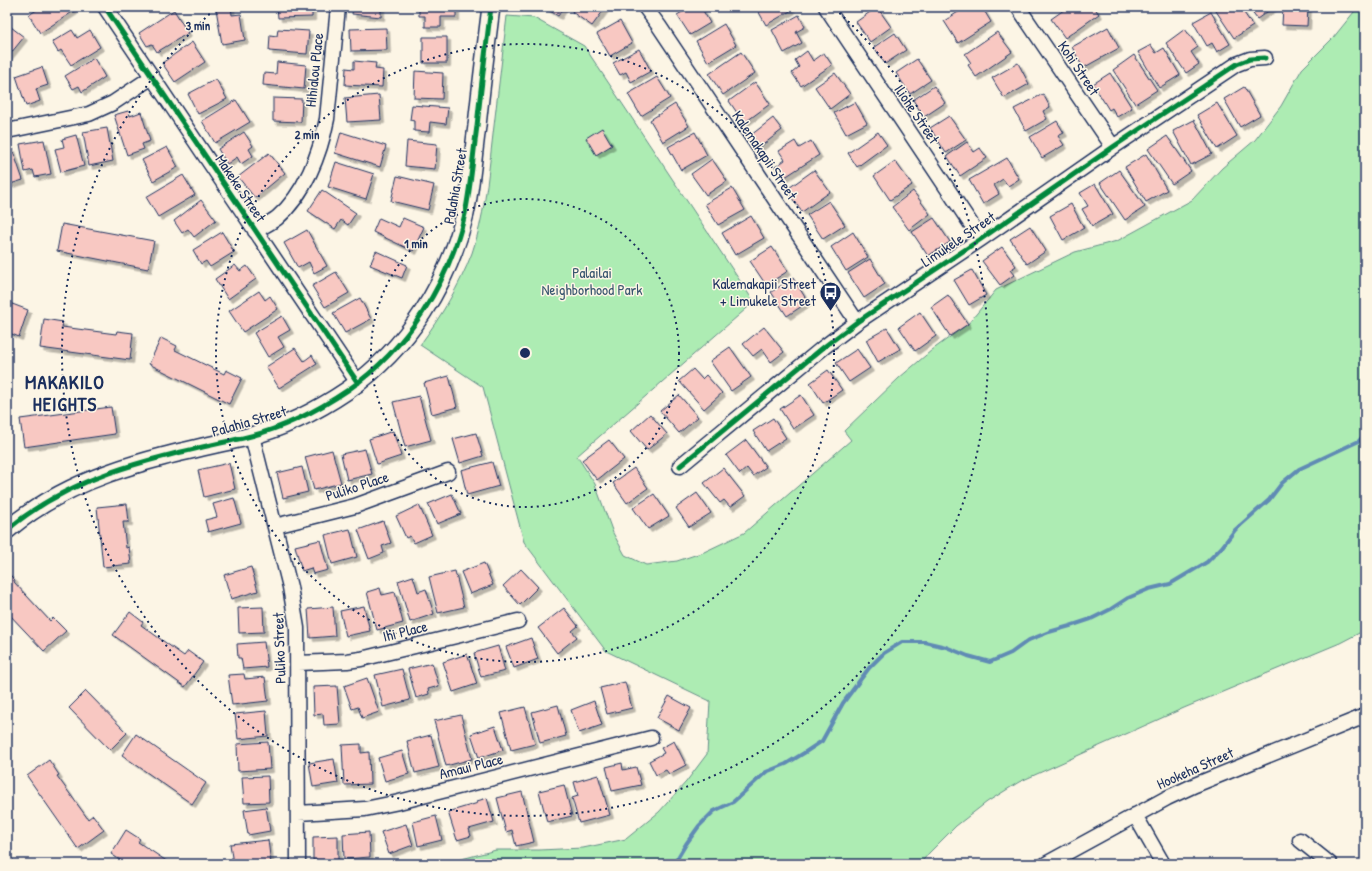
<svg xmlns="http://www.w3.org/2000/svg" width="1372" height="871" font-family="'Patrick Hand',sans-serif">
  <style>
    .green { fill: #adecb3; stroke: #648e88 }
    .lines { fill: none; stroke-linecap: round; stroke-linejoin: round }
    .stream { stroke: #608bb4; stroke-width: 4 }
    .building { fill: #f8c8c2; stroke: #1b2f5e; filter: url(#shadow) }
    .minor-casing { stroke: #1b2f5e; stroke-width: 17 }
    .tertiary-casing { stroke: #1b2f5e; stroke-width: 20 }
    .minor { stroke: #fcf5e5; stroke-width: 14 }
    .tertiary { stroke: #fcf5e5; stroke-width: 17 }
    .cycleway-casing { stroke: #fcf5e5; stroke-width: 8 }
    .cycleway { stroke: #00873e; stroke-width: 5 }
    .ring { fill: none; stroke: #1b2f5e; stroke-width: 2; stroke-dasharray: 2 4 }
    .labels { text-anchor: middle; dominant-baseline: central; stroke-width: 3; stroke-linejoin: round; paint-order: stroke }
    .street-label { font-size: 15px; fill: #1b2f5e; stroke: #fcf5e5 }
    .park-label { font-size: 15px; fill: #38556f; stroke: #fcf5e5 }
    .poi-label { font-size: 15px; fill: #1b2f5e; stroke: #fcf5e5; text-anchor: end }
    .district-label { font-size: 19px; font-weight: bold; letter-spacing: 1px; fill: #1b2f5e; stroke: #fcf5e5 }
    .centre { fill: #1b2f5e; stroke: #fcf5e5; stroke-width: 2 }
    .ring-label { font-size: 12px; text-anchor: middle; font-weight: bold; fill: #1b2f5e; stroke: #fcf5e5; stroke-width: 3; stroke-linejoin: round; paint-order: stroke }
  </style>
  <defs>
    <filter id="shadow"><feDropShadow dx="3.5" dy="3.5" stdDeviation="0" flood-color="#0004"/></filter>
  </defs>
  <rect width="100%" height="100%" fill="#fcf5e5"/>
  <filter id="ink" filterUnits="userSpaceOnUse"><feTurbulence type="fractalNoise" baseFrequency=".025" numOctaves="2"/><feDisplacementMap in="SourceGraphic" scale="8" xChannelSelector="R" yChannelSelector="G"/><feConvolveMatrix kernelMatrix="1 2 1 2 8 2 1 2 1" color-interpolation-filters="sRGB"/></filter>
  <g filter="url(#ink)">
    <!-- green -->
    <path class="green" d="M1358,7h7v623l-25,13 -156,65 -165,74 -32,20 -31,24 -27,27 -9,11h-473l7,-3 42,-11h43l44,-2 43,-9 33,-27 27,-30 21,-28 3,-53 -104,-50 -82,-109 -41,-155 -63,-42c21,-29 39,-58 52,-92 12,-35 16,-74 20,-110 5,-43 10,-85 15,-127l27,2 50,28 170,256 -177,154 18,28 18,49 12,22 21,10 31,-4 27,-9 40,-19 107,-93 -7,-9 55,-53 33,-28 36,-26 28,-34 79,-38 42,-11 75,-41 30,-32 33,-28 26,-34 21,-37 31,-31z"/>
    <g class="lines">
      <!-- stream -->
      <path class="stream" d="M1365,358v7
        M674,864l12,-20 13,-18 15,-15 19,-9 33,-30 20,-8 18,-11 18,-12 21,-38 26,-35 15,-15 18,-11h23l21,5 22,9 22,6 21,-9 18,-13 20,-8 21,-6 21,-7 20,-10 17,-11 21,-9 21,-5 37,-22 15,-15 13,-17 34,-30 13,-17 17,-14 60,-28 6,-7"/>
    </g>
    <!-- building -->
    <path class="building" d="M41,7h31l2,4 -34,22 -11,-18z
      M231,7l1,8 9,-1 4,26 -23,4 -6,-35z
      M277,7h35v10l-34,1z
      M353,7h28v10l-29,-3z
      M419,7h37v10h-15v10h-16v-11h-6z
      M544,7h20l-6,9z
      M575,7h31l-14,19 -20,-14z
      M691,7h10l9,16 -20,12 -13,-20z
      M756,7h34l2,3 -26,15z
      M877,7l14,20 -21,15 -14,-20z
      M966,7h16l9,15 -33,21 -14,-22z
      M1068,7h26l5,7 -34,24 -14,-19z
      M1215,7h25l13,19 -19,12 -20,-30z
      M1248,7h26l-17,12z
      M1283,7h25l-1,19 -25,-1z
      M174,10l14,23 -31,19 -5,-8 -5,2 -8,-13z
      M1211,12l19,32 -13,8 -5,-9 -5,3 -14,-24z
      M799,15l6,12 -9,5 6,11 -18,10 -12,-23z
      M620,21l12,22 -22,13 -13,-22z
      M7,24l17,13 -17,21z
      M724,24l12,21 -28,17 -12,-21z
      M1108,27l11,21 -36,20 -11,-21z
      M386,28l1,22 -36,1 -1,-22z
      M278,29l31,2 -2,23 -38,-3 1,-16 7,1z
      M1185,29l13,18 -7,5 8,12 -13,9 -20,-30z
      M72,30l5,8 13,-8 10,17 -29,18 -10,-15 -3,2 -6,-10z
      M997,32l15,20 -36,25 -8,-12 3,-2 -6,-9z
      M895,33l11,17 -21,14 -11,-17z
      M423,37h24v26h-24z
      M192,42l13,20 -30,20 -13,-19z
      M1151,45l5,8 8,-5 16,27 -21,13 -21,-36z
      M639,49l12,22 -20,11 -5,-10 -6,3 -7,-12z
      M807,51l6,10 11,-8 8,12 -31,21 -9,-13 7,-6 -4,-7z
      M741,52l14,21 -32,22 -14,-21z
      M1134,55l23,35 -22,14 -22,-34z
      M94,58l11,19 -23,15 -3,-6 -6,3 -8,-13z
      M917,59l14,21 -21,14 -14,-21z
      M354,61l22,2 -1,6 8,1 -1,17 -37,-2 1,-17 8,1z
      M277,62l29,3 -2,24 -41,-4 1,-12 12,1z
      M1018,63l11,21 -25,14 -12,-20z
      M42,67l6,18 -12,4 4,12 -14,5 -10,-30z
      M415,71l28,2 -1,26 -28,-1z
      M835,73l15,21 -20,15 -15,-22z
      M1110,73l22,35 -15,9 -5,-9 -3,2 -16,-26z
      M657,77l13,21 -29,18 -13,-22z
      M216,79l11,20 -29,15 -10,-20z
      M755,82l15,22 -26,19 -15,-22z
      M934,86l11,17 -21,14 -11,-17z
      M1244,87l16,28 -20,12 -16,-28z
      M1043,94l7,13 -7,4 4,8 -21,12 -12,-22z
      M379,95l2,25 -34,2 -2,-24z
      M273,98l29,1 -1,23 -28,-1z
      M236,100l14,22 -35,21 -13,-22z
      M855,102l12,21 -21,11 -12,-21z
      M1217,103l20,33 -20,13 -20,-34z
      M675,104l14,22 -26,16 -13,-22z
      M412,105l36,3 -2,16 -16,-2 -1,10 -15,-1v-10l-4,-1z
      M128,111l2,5 11,-4 9,29 -8,3 2,5 -17,6 -13,-40z
      M949,116l17,24 -20,13 -16,-25z
      M773,118l9,12 -22,17 -9,-12z
      M1194,120l18,34 -21,11 -18,-34z
      M1057,121l7,12 -6,3 6,9 -22,13 -12,-21z
      M107,128l6,33 -24,5 -6,-34z
      M602,128l10,17 -16,10 -10,-17z
      M244,132l9,14 -4,3 4,7 -12,8 -4,-7 -10,7 -9,-15z
      M341,132l45,14 -6,21 -45,-14z
      M695,132l12,23 -26,15 -13,-23z
      M878,132l9,13 -30,22 -9,-14z
      M76,135l8,31 -23,6 -6,-23 9,-2 -2,-8z
      M1167,136l24,35 -19,13 -24,-35z
      M44,140l7,34 -16,3 -2,-7 -8,2 -5,-28z
      M407,141l30,3 -2,25 -30,-3z
      M795,141l4,7 12,-7 8,14 -37,24 -7,-12 10,-7 -6,-9z
      M967,142l7,10 6,-4 7,10 -27,18 -13,-20z
      M167,147l11,20 -25,14 -11,-21z
      M12,148l11,32 -16,5v-35z
      M269,153l16,20 -30,25 -17,-21z
      M1146,154l21,36 -21,12 -21,-35z
      M1007,158l12,21 -11,7 -5,-7 -9,6 5,9 -16,10 -14,-24z
      M712,159l15,22 -21,14 -15,-21z
      M895,161l17,24 -22,15 -16,-24z
      M336,162l38,12 -8,25 -38,-12z
      M814,170l16,22 -28,20 -16,-22z
      M1119,170l26,37 -20,13 -25,-37z
      M183,175l12,20 -37,22 -12,-20z
      M397,176l37,9 -6,25 -37,-9z
      M1095,184l18,30 -21,12 -10,-17 6,-3 -8,-13z
      M732,188l13,22 -27,15 -13,-21z
      M322,190l34,23 -8,12 -7,-5 -6,9 -27,-18z
      M913,191l17,23 -21,16 -17,-23z
      M201,200l15,20 -22,17 -6,-8 -6,4 -8,-12z
      M829,201l16,24 -22,14 -16,-24z
      M1071,204l13,24 -21,12 -13,-24z
      M751,216l13,22 -29,17 -13,-22z
      M379,218l20,9 4,-9 21,9 -11,24 -40,-19z
      M934,218l16,24 -22,14 -16,-24z
      M62,224l92,17 -6,28 -91,-18z
      M1030,226l16,25 -19,13 -17,-25z
      M307,230l20,36 -13,7 -5,-11 -11,6 -14,-25z
      M222,232l12,20 -24,15 -4,-6 -5,3 -8,-14z
      M853,232l15,25 -22,14 -15,-24z
      M772,247l16,24 -22,14 -16,-24z
      M1002,247l14,19 -6,4 4,5 -14,10 -18,-24z
      M376,251l31,14 -5,13 -32,-13z
      M870,259l15,25 -21,14 -16,-25z
      M235,265l5,6 7,-5 9,13 -28,20 -13,-20z
      M972,270l14,25 -17,10 -15,-25z
      M336,272l13,21 -24,14 -13,-21z
      M793,278l15,24 -21,14 -16,-24z
      M259,291l6,9 5,-4 8,13 -35,23 -14,-21z
      M948,295l20,29 -18,12 -19,-29z
      M360,298l11,21 -26,14 -12,-20z
      M7,302l21,8 -9,27 -12,-5z
      M920,312l16,24 -21,15 -16,-24z
      M282,316l8,14 -12,7 6,10 -16,10 -14,-24z
      M44,319l19,3 -1,5 54,7 1,-3 16,2 -3,27 -90,-12z
      M764,327l20,25 -13,10 -9,-13 -9,7 -10,-12z
      M887,328l13,21 -22,13 -12,-22z
      M161,338l16,8 -2,4 49,24 2,-4 16,8 -13,26 -80,-40z
      M730,347l21,30 -20,14 -21,-30z
      M295,348l9,13 8,-6 5,9 -38,24 -13,-21z
      M857,349l13,19 -21,14 -13,-19z
      M693,369l9,10 4,-4 16,18 -18,16 -25,-28z
      M828,370l14,20 -19,13 -13,-20z
      M449,376l8,31 -25,7 -8,-31z
      M679,395l19,22 -19,16 -19,-22z
      M801,395l13,20 -21,14 -13,-20z
      M419,396l12,44 -26,7 -12,-45z
      M111,407l4,27 -91,13 -4,-28z
      M650,414l17,20 -20,16 -16,-19z
      M773,418l13,20 -20,13 -13,-20z
      M393,431l8,25 -24,8 -8,-25z
      M476,433l7,23 -23,7 -7,-24z
      M609,440l15,19 -27,21 -15,-20z
      M746,440l20,27 -13,9 -6,-8 -7,6 -14,-19z
      M365,449l7,25 -25,6 -6,-26z
      M332,450l9,33 -27,7 -9,-33z
      M492,462l7,24 -32,9 -6,-25z
      M229,463l6,26 -31,8 -6,-27z
      M302,467l6,25 -25,6 -6,-25z
      M634,468l14,20 -21,15 -14,-20z
      M723,468l22,28 -15,11 -6,-7 -4,3 -16,-20z
      M697,493l14,20 -22,14 -13,-19z
      M452,494l9,20 -24,10 -9,-20z
      M654,494l15,22 -21,13 -15,-21z
      M234,498l7,25 -33,9 -3,-12 12,-3 -4,-13z
      M127,504l2,18h-6l3,26 3,-1 2,17 -28,3 -6,-60z
      M419,505l13,30 -18,8 -4,-7 -4,2 -10,-22z
      M383,521l8,22 -9,3 2,7 -15,6 -11,-29z
      M350,529l7,28 -25,7 -7,-29z
      M320,540l8,30 -15,4 -2,-6 -9,3 -7,-25z
      M484,563l9,22 -23,9 -9,-22z
      M251,567l7,24 -27,8 -7,-24z
      M521,569l17,18 -18,18 -17,-19z
      M455,571l9,36 -26,6 -9,-36z
      M7,572l8,8 -1,2 36,39 3,-3 13,13 -22,20 -37,-39z
      M413,576l5,16 8,-3 8,25 -24,8 -12,-41z
      M380,588l2,7 13,-3 8,31 -26,7 -10,-38z
      M364,606l6,25 -24,5 -6,-25z
      M263,607l1,25 -25,1 -1,-25z
      M333,607l2,29 -25,2 -2,-29z
      M564,608l14,18 -6,5 5,6 -20,16 -19,-25z
      M130,612l13,10 -2,3 43,31 4,-5 15,11 -18,25 -72,-52z
      M531,638l7,21 -24,9 -8,-21z
      M264,642l3,25 -24,2 -2,-11h-3l-1,-14z
      M498,646l7,25 -24,6 -7,-24z
      M467,654l10,30 -24,8 -10,-30z
      M432,663l7,23 -11,3 1,5 -13,4 -8,-29z
      M402,669l8,31 -27,7 -8,-32z
      M244,674l1,5 20,-2 3,24 -36,4 -4,-30z
      M367,678l12,34 -17,6 -4,-11 -6,2 -8,-23z
      M625,682l7,26 -25,6 -7,-26z
      M337,686l3,38 -16,1 -1,-11 -9,1 -1,-28z
      M86,691l41,42 -17,17 -41,-42z
      M669,696l22,12 -12,22 -22,-12z
      M594,701l8,24 -23,8 -8,-23z
      M558,705l8,31 -26,7 -8,-31z
      M525,707l10,37 -24,6 -10,-37z
      M266,711l2,25 -30,3 -3,-25z
      M461,715l11,44 -26,7 -12,-45z
      M495,726l8,24 -24,8 -8,-24z
      M136,734l70,49 -14,21 -70,-49z
      M431,735l8,32 -24,6 -8,-32z
      M674,741l12,24 -17,9 -3,-4 -10,5 -7,-14 15,-8 -3,-5z
      M268,742l2,27 -32,2 -1,-27z
      M361,744v9l8,-1 1,32 -26,1 -2,-40z
      M402,751l7,23 -24,7 -7,-23z
      M334,759l4,24 -25,4 -4,-24z
      M49,760l10,15 -2,1 31,43 5,-4 11,15 -26,19 -51,-73z
      M622,763l1,7 13,-3 5,18 -29,6 -6,-24z
      M598,775l12,40 -31,8 -7,-25 6,-2 -4,-14z
      M268,776l1,26 -25,1 -2,-26z
      M564,785l8,31 -25,6 -8,-31z
      M522,792l12,50 -18,4 -4,-16 -6,2 -9,-34z
      M487,798l7,24 -25,7 2,7 -14,4 -9,-28 30,-9 -1,-2z
      M266,807l4,24 -22,4 -4,-25z
      M436,816l6,24 -24,6 -5,-24z
      M406,824l7,21 -24,9 -8,-22z
      M126,830l14,9 -2,3 33,22h-45l-15,-10z
      M369,832l1,25 -26,2 -1,-25z
      M338,836v24h-25v-23z
      M268,840l3,24h-38l-3,-20z
      M9,856l4,5 -2,1 1,2h-5v-6z"/>
    <g class="lines">
      <defs>
        <path id="minor" d="M105,7l253,376
          M645,7l14,19 198,296
          M826,7l155,232
          M1018,7l95,140
          M7,131l82,-17 24,-11 39,-26
          M255,231c7,-4 15,-8 22,-13 28,-24 43,-64 50,-99l11,-112
          M252,436l38,151 7,41 1,236
          M680,466l144,-119 33,-25 124,-83 132,-92 124,-83 13,-5 15,-1
          M275,526l80,-20 93,-34
          M298,663l49,-2 14,-2 157,-38
          M298,813l67,-4 34,-7 252,-64
          M1135,815l28,49
          M1300,840l30,24
          M1046,864l121,-66 28,-13 170,-69"/>
        <path id="tertiary" d="M7,530c70,-59 154,-73 240,-93 37,-9 70,-26 101,-47 60,-42 100,-106 117,-176 6,-29 8,-59 12,-88 4,-39 9,-79 14,-119"/>
      </defs>
      <!-- minor casing -->
      <use href="#minor" class="minor-casing"/>
      <!-- tertiary casing -->
      <use href="#tertiary" class="tertiary-casing"/>
      <!-- minor -->
      <use href="#minor" class="minor"/>
      <!-- tertiary -->
      <use href="#tertiary" class="tertiary"/>
      <defs>
        <path id="cycleway" d="M105,7l253,376
          M680,466l144,-119 33,-25 124,-83 132,-92 124,-83 13,-5 15,-1
          M7,530c70,-59 154,-73 240,-93 37,-9 70,-26 101,-47 60,-42 100,-106 117,-176 6,-29 8,-59 12,-88 4,-39 9,-79 14,-119"/>
      </defs>
      <!-- cycleway casing -->
      <use href="#cycleway" class="cycleway-casing"/>
      <!-- cycleway -->
      <use href="#cycleway" class="cycleway"/>
    </g>
  </g>
  <!-- distance rings -->
  <g class="ring">
    <circle cx="525" cy="353" r="154"/>
    <circle cx="525" cy="353" r="309"/>
    <path d="M835 9A463 463 0 1 1 215 9"/>
  </g>
  <!-- icons -->
  <defs>
    <symbol id="bus-pin" viewBox="-11 -11 22 30"><path d="M0 17L-7.5 6A9.5 9.5 0 1 1 7.5 6Z" fill="#1b2f5e" stroke="#fcf5e5"/><path d="M-5-6H5V4H4V6H2V4H-2V6H-4V4H-5ZM-3.5-4V0h7V-4ZM-3.5 1.2v1.5H-2V1.2ZM2 1.2v1.5H3.5V1.2Z" fill="#fff"/></symbol>
  </defs>
  <g fill-rule="evenodd">
    <use href="#bus-pin" x="818" y="280" width="25" height="34"/>
  </g>
  <g class="labels">
    <!-- street labels -->
    <g class="street-label">
      <text transform="translate(1079 68) rotate(56)">Kohi Street</text>
      <text transform="translate(314 70) rotate(-84)">Hihialou Place</text>
      <text transform="translate(917 114) rotate(56)">Iliohe Street</text>
      <text transform="translate(765 155) rotate(56)">Kalemakapii Street</text>
      <text transform="translate(455 186) rotate(-80)">Palahia Street</text>
      <text transform="translate(241 188) rotate(56)">Makeke Street</text>
      <text transform="translate(958 239) rotate(-34)">Limukele Street</text>
      <text transform="translate(249 421) rotate(-16)">Palahia Street</text>
      <text transform="translate(357 486) rotate(-18)">Puliko Place</text>
      <text transform="translate(405 631) rotate(-14)">Ihi Place</text>
      <text transform="translate(279 648) rotate(-92)">Puliko Street</text>
      <text transform="translate(471 766) rotate(-14)">Amaui Place</text>
      <text transform="translate(1195 768) rotate(-24)">Hookeha Street</text>
    </g>
    <!-- park labels -->
    <g class="park-label">
      <text x="592" y="272">Palailai<tspan x="592" dy="17">Neighborhood Park</tspan></text>
    </g>
    <!-- poi labels -->
    <g class="poi-label">
      <text x="816" y="283">Kalemakapii Street<tspan x="816" dy="17">+ Limukele Street</tspan></text>
    </g>
    <!-- district labels -->
    <g class="district-label">
      <text x="65" y="382">MAKAKILO<tspan x="65" dy="22">HEIGHTS</tspan></text>
    </g>
  </g>
  <circle cx="525" cy="353" r="6" class="centre"/>
  <g class="ring-label">
    <text x="198" y="30">3 min</text>
    <text x="307" y="139">2 min</text>
    <text x="416" y="248">1 min</text>
  </g>
  <!-- margin -->
  <rect width="1372" height="871" fill="none" stroke="#fcf5e5" stroke-width="24"/>
  <rect x="12" y="12" width="1348" height="847" fill="none" stroke="#1b2f5e" stroke-width="1.5" filter="url(#ink)"/>
</svg>
